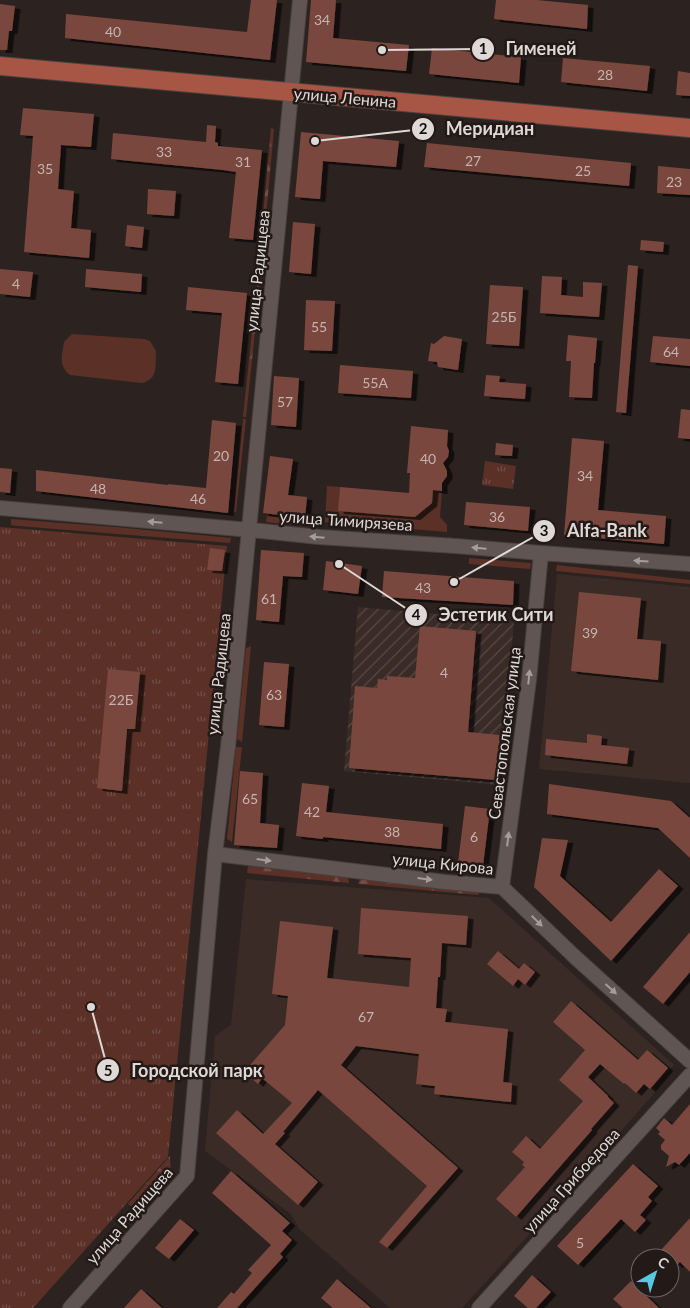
<svg xmlns="http://www.w3.org/2000/svg" width="690" height="1308" font-family="Lato,sans-serif">
  <style>
    .built { fill: #3a2b27 }
    .industrial { fill: url(#industrial-furrows) }
    .green { fill: #5b3127 }
    .forest { fill: url(#forest-firs) }
    .park { fill: url(#park-tufts) }
    .building { fill: #79473c; filter: url(#shadow) }
    .lines { fill: none; stroke-linecap: round; stroke-linejoin: round }
    .minor-casing { stroke: #49413f; stroke-width: 16 }
    .major-casing { stroke: #49413f; stroke-width: 20 }
    .minor { stroke: #615553; stroke-width: 14 }
    .major { stroke: #a75645; stroke-width: 18 }
    .oneway { fill: #a69d9b }
    .labels { text-anchor: middle; dominant-baseline: central; stroke-width: 5; stroke-linejoin: round; paint-order: stroke }
    .number-label { font-size: 14px; fill: #c5b4b0 }
    .street-label { font-size: 16px; fill: #ded8d6; stroke: #231917 }
    .leader { fill: none; stroke: #ded8d6; stroke-width: 2 }
    .callout-dot { fill: #ded8d6; stroke: #231917; stroke-width: 2 }
    .mark-label { font-size: 15px; text-anchor: middle; font-weight: bold; fill: #111 }
    .callout-label { font-size: 18px; text-anchor: middle; font-weight: bold; fill: #ded8d6; stroke: #231917; stroke-width: 5; stroke-linejoin: round; paint-order: stroke }
  </style>
  <defs>
    <pattern id="industrial-furrows" width="10" height="10" patternUnits="userSpaceOnUse" patternTransform="scale(1.25)"><rect width="10" height="10" fill="#3a2b27"/><path d="M-1 1l2-2M0 10L10 0M9 11l2-2" fill="none" stroke="#564946"/></pattern>
    <pattern id="forest-firs" width="22" height="20" patternUnits="userSpaceOnUse" patternTransform="scale(1.25)"><rect width="22" height="20" fill="#5b3127"/><path d="M5 1l3.5 6h-7zM16 11l3.5 6h-7z" fill="#724e46"/></pattern>
    <pattern id="park-tufts" width="24" height="20" patternUnits="userSpaceOnUse" patternTransform="scale(1.25)"><rect width="24" height="20" fill="#5b3127"/><path d="M3 7l-1-3M5 7V3M7 7l1-3M15 17l-1-3M17 17v-4M19 17l1-3" fill="none" stroke="#724e46"/></pattern>
    <filter id="shadow"><feDropShadow dx="5.5" dy="3" stdDeviation="0" flood-color="#0009"/></filter>
  </defs>
  <rect width="100%" height="100%" fill="#2c2320"/>
  <!-- built -->
  <path class="built" d="M557,574l133,13v196l-151,-14z
    M246,879l243,19 185,167 -20,22 3,3 -101,115 -94,103h-72l-91,-79 -8,-15 -86,-63 10,-115 16,-11z"/>
  <!-- industrial -->
  <path class="industrial" d="M358,607l156,14 -14,164 -156,-14z"/>
  <!-- green -->
  <path class="green" d="M72,334l72,5 6,2 6,10c-1,14 3,28 -14,32l-72,-8c-12,-10 -8,-19 -6,-33z
    M243,419h3l-10,93h-2z
    M327,486l13,1 -1,24 76,6 17,-14 1,-13 9,1 -2,26 7,8v7l-122,-10z
    M267,516l50,5 -4,6 -47,-5z
    M11,519l104,8 116,11 -1,5 -212,-17 -7,-1z
    M469,558l62,5 -1,6 -61,-5z
    M557,565l133,15v4l-134,-13z
    M251,646l-9,96 -5,-3 9,-91z
    M236,747h6l-10,95 -5,-3z"/>
  <!-- forest -->
  <path class="forest" d="M271,128l3,1 -13,142 -3,-1z
    M258,274h3l-15,143h-3z
    M248,866l100,11 1,6 -102,-10z
    M360,879l120,13 -2,3 -120,-11z
    M170,1156l1,20 -27,33 -12,-2 -4,-3z"/>
  <!-- park -->
  <path class="park" d="M485,461l31,5 -3,23 -31,-4z
    M0,527l227,19 -59,611 -135,151h-33z"/>
  <!-- building -->
  <path class="building" d="M251,0h26l-7,60 -205,-22 1,-24 181,18z
    M311,0h25l-3,38 76,7 -3,26 -100,-9z
    M496,0h41l51,5 -1,24 -93,-10z
    M0,4l15,2 -3,25h-3l-2,19h-7z
    M432,48l89,9 -2,26 -90,-9z
    M563,58l87,8 -3,25 -86,-9z
    M678,71l12,2v23l-14,-1z
    M23,108l71,6 -3,33 -30,-2 -3,44 16,2 -3,37 20,2 -2,28 -65,-6 9,-116 -13,-1z
    M207,125l9,1 -1,16 3,1v3l44,4 -9,90 -24,-2 7,-66 -13,-2 -112,-11 2,-26 93,9z
    M301,132l98,9 -3,26 -73,-6 -3,38 -25,-2z
    M427,143l204,20 -2,23 -205,-19z
    M658,166l32,3v26l-33,-2z
    M148,189l28,2 -2,25 -27,-2z
    M293,222l22,2 -4,50 -22,-2z
    M127,225l17,2 -2,21 -17,-2z
    M641,240l23,2 -1,10 -23,-2z
    M628,265l10,1 -12,147 -10,-1z
    M0,269l33,3 -3,25 -30,-3z
    M86,269l56,5 -1,18 -56,-5z
    M542,276l20,1 -1,18 22,2v-15l19,1 -3,34 -59,-4z
    M490,285l33,2 -4,59 -33,-2z
    M188,287l59,6 -9,91 -23,-2 7,-69 -36,-3z
    M306,300l29,1 -3,50 -28,-1z
    M568,335l29,3 -2,25h-1l-2,35 -23,-1 2,-36h-5z
    M444,336l18,3 -4,31 -20,-3 -1,-5 -9,-1 3,-18 3,1z
    M653,336l37,3v27l-40,-4z
    M340,365l73,6 -2,27 -73,-5z
    M486,375l14,1 -1,6 27,2 -1,15 -41,-3z
    M274,376l25,2 -3,49 -25,-2z
    M681,409l9,1v29l-12,-1z
    M212,420l24,3 -8,90 -192,-22v-21l132,15v-1l38,4z
    M411,426l37,4 -1,16 2,5 -1,6 -5,6 4,8v5l-5,7v8l-9,-1 -1,13 -17,14 -77,-6 2,-24 69,6 1,-20h-3z
    M572,438l32,3 -6,69 68,6 -2,28 -100,-9z
    M496,443l17,2 -1,11 -17,-1z
    M270,456l23,3 -5,36 19,2 -2,21 -42,-5z
    M0,468l12,1 -2,24 -10,-1z
    M466,502l64,5 -2,24 -64,-6z
    M210,548l15,2 -3,21 -15,-1z
    M261,550l43,3 -2,24 -19,-1 -4,46 -23,-2z
    M326,561l36,5 -4,28 -35,-4z
    M384,571l130,10 -1,24 -131,-8z
    M579,592l62,6 -4,41 24,2 -3,39 -87,-9z
    M420,626l56,5 -8,101 32,3 -4,45 -147,-12 6,-82 22,2 1,-9 9,1v-4l28,2z
    M264,662l25,2 -5,63 -25,-2z
    M108,669l32,3 -5,57h-8l-5,62 -25,-3z
    M587,734l15,2 -1,9 28,3 -2,16 -82,-9 1,-16 41,4z
    M240,771l23,2 -3,50 19,2 -2,23 -43,-3z
    M302,783l27,3 -3,26 117,12 -2,25 -118,-12v2l-27,-3z
    M549,784l122,17 19,17v40l-32,-30 -111,-14z
    M465,806l25,3 -7,57 -25,-3z
    M542,838l26,2 -8,36 51,46 48,-53 19,17 -67,75 -77,-74z
    M361,908l107,8 -2,29 -24,-2 -2,34h-2l-2,31 11,1 -2,13 63,7 -5,53 9,1 -1,19 -77,-8 1,-8 -19,-2 3,-30 -63,-8 -15,19 117,103 -71,80 -8,-6 48,-56 -109,-96 -35,42 2,1 -10,11 43,38 -20,23 -82,-72 21,-23 26,24 29,-31 -30,-25 -4,6 -14,-12 41,-47 3,-29 -16,-2 8,-73 53,6 -6,51 82,9 2,-29 -53,-4z
    M690,932v40l-27,32 -20,-17z
    M498,951l21,18 5,-6 11,9 -10,13 -7,-6 -5,7 -26,-22z
    M571,1001l67,59 9,-10 21,18 -18,21 -6,-5 -8,9 -11,-10 -1,1 -24,-20 -12,13 20,19v1l6,6 -23,26 1,1 -76,87 -20,-18 29,-32 -3,-2 2,-3 -12,-10 14,-16 14,13 43,-48 -24,-21 26,-30 -32,-28z
    M690,1104v49l-11,12 -4,-3 -9,5 3,-11 -8,-7v-4l4,-5 -7,-6 2,-2 -4,-4 8,-10 8,7z
    M633,1164l25,22 -10,11 4,4 -12,14 6,5 -11,12 -14,-13 -43,46 -21,-19z
    M231,1171l59,52 -8,8 10,9 -12,14 3,3 -46,51h-20l14,-16 3,2 18,-21 -4,-3 23,-25 -59,-52z
    M690,1218v54l-10,-10 -3,3 -16,-15z
    M180,1219l14,11 -25,29 -14,-11z
    M532,1275l19,17 -15,16h-8l-14,-12z
    M337,1279l34,29h-38l-12,-10z
    M631,1281l28,27h-36l-10,-9z
    M141,1289l21,19h-38z"/>
  <g class="lines">
    <defs>
      <path id="minor" d="M0,508l261,23 58,6 137,9 85,7 149,11
        M215,854l230,28 57,5 73,70 115,104
        M502,887l27,-207 12,-127
        M70,1308l117,-132 28,-322 13,-107 72,-747
        M479,1308l211,-233"/>
      <path id="major" d="M0,66l690,62"/>
    </defs>
    <!-- minor casing -->
    <use href="#minor" class="minor-casing"/>
    <!-- major casing -->
    <use href="#major" class="major-casing"/>
    <!-- minor -->
    <use href="#minor" class="minor"/>
    <!-- major -->
    <use href="#major" class="major"/>
  </g>
  <!-- one-way arrows -->
  <defs><path id="oneway-solid" d="M-6-.8H1V-3.2L6.5 0L1 3.2V.8H-6Z" transform="scale(1.25)"/></defs>
  <g class="oneway">
    <use href="#oneway-solid" transform="translate(155 522) rotate(-175)"/>
    <use href="#oneway-solid" transform="translate(317 537) rotate(-175)"/>
    <use href="#oneway-solid" transform="translate(479 548) rotate(-175)"/>
    <use href="#oneway-solid" transform="translate(641 561) rotate(-176)"/>
    <use href="#oneway-solid" transform="translate(529 677) rotate(-84)"/>
    <use href="#oneway-solid" transform="translate(508 839) rotate(-83)"/>
    <use href="#oneway-solid" transform="translate(264 860) rotate(7)"/>
    <use href="#oneway-solid" transform="translate(425 879) rotate(7)"/>
    <use href="#oneway-solid" transform="translate(537 921) rotate(44)"/>
    <use href="#oneway-solid" transform="translate(611 989) rotate(42)"/>
  </g>
  <g class="labels">
    <!-- number labels -->
    <g class="number-label">
      <text x="322" y="19">34</text>
      <text x="113" y="31">40</text>
      <text x="605" y="74">28</text>
      <text x="164" y="151">33</text>
      <text x="473" y="160">27</text>
      <text x="243" y="161">31</text>
      <text x="45" y="168">35</text>
      <text x="583" y="170">25</text>
      <text x="674" y="181">23</text>
      <text x="16" y="283">4</text>
      <text x="504" y="316">25Б</text>
      <text x="319" y="326">55</text>
      <text x="671" y="351">64</text>
      <text x="375" y="382">55А</text>
      <text x="285" y="401">57</text>
      <text x="221" y="455">20</text>
      <text x="428" y="458">40</text>
      <text x="585" y="475">34</text>
      <text x="98" y="488">48</text>
      <text x="198" y="498">46</text>
      <text x="497" y="516">36</text>
      <text x="423" y="587">43</text>
      <text x="269" y="598">61</text>
      <text x="590" y="632">39</text>
      <text x="444" y="672">4</text>
      <text x="274" y="694">63</text>
      <text x="121" y="699">22Б</text>
      <text x="250" y="798">65</text>
      <text x="312" y="811">42</text>
      <text x="392" y="831">38</text>
      <text x="474" y="836">6</text>
      <text x="366" y="1016">67</text>
      <text x="580" y="1242">5</text>
    </g>
    <!-- street labels -->
    <g class="street-label">
      <text transform="translate(345 97) rotate(5)">улица Ленина</text>
      <text transform="translate(257 271) rotate(-84)">улица Радищева</text>
      <text transform="translate(346 520) rotate(4)">улица Тимирязева</text>
      <text transform="translate(218 674) rotate(-84)">улица Радищева</text>
      <text transform="translate(504 733) rotate(-83)">Севастопольская улица</text>
      <text transform="translate(443 863) rotate(6)">улица Кирова</text>
      <text transform="translate(571 1180) rotate(-48)">улица Грибоедова</text>
      <text transform="translate(129 1215) rotate(-49)">улица Радищева</text>
    </g>
  </g>
  <!-- callouts -->
  <path class="leader" d="M382 50L483 49M315 141L423 129M454 582L544 531M339 564L416 615M91 1007L108 1070"/>
  <g class="callout-dot">
    <circle cx="382" cy="50" r="5"/>
    <circle cx="315" cy="141" r="5"/>
    <circle cx="454" cy="582" r="5"/>
    <circle cx="339" cy="564" r="5"/>
    <circle cx="91" cy="1007" r="5"/>
    <circle cx="483" cy="49" r="12"/>
    <circle cx="423" cy="129" r="12"/>
    <circle cx="544" cy="531" r="12"/>
    <circle cx="416" cy="615" r="12"/>
    <circle cx="108" cy="1070" r="12"/>
  </g>
  <g class="mark-label">
    <text x="483" y="54">1</text>
    <text x="423" y="134">2</text>
    <text x="544" y="536">3</text>
    <text x="416" y="620">4</text>
    <text x="108" y="1076">5</text>
  </g>
  <g class="callout-label">
    <text x="541" y="55">Гименей</text>
    <text x="490" y="135">Меридиан</text>
    <text x="607" y="537">Alfa-Bank</text>
    <text x="496" y="621">Эстетик Сити</text>
    <text x="197" y="1077">Городской парк</text>
  </g>
  <!-- north arrow -->
  <g transform="translate(655 1273) rotate(39)"><circle r="24" fill="#231917" stroke="#6e6563"/>
  <path d="M0-4L9 19L0 12L-9 19Z" fill="#56c9e1"/>
  <text y="-8" font-size="14" font-weight="bold" text-anchor="middle" fill="#ded8d6">С</text>
  </g>
</svg>
